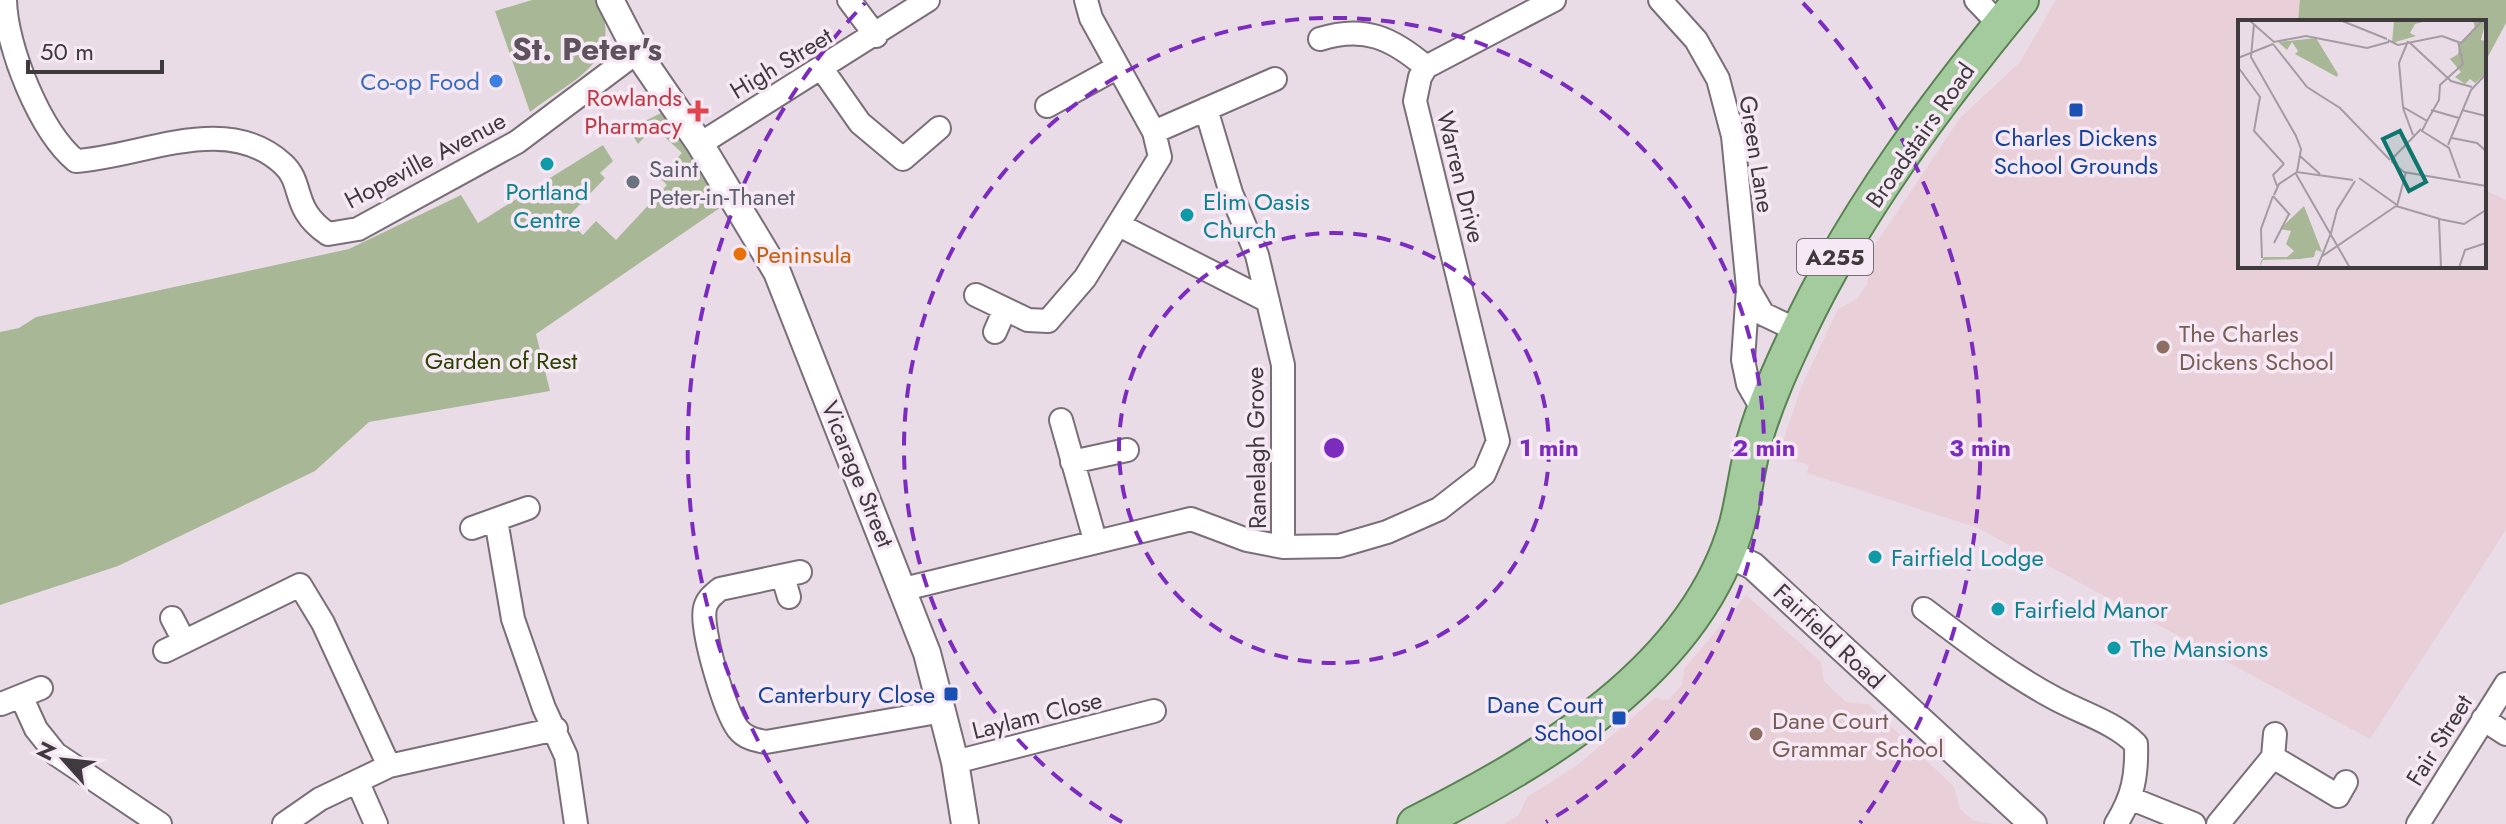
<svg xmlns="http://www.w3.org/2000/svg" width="2506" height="824" font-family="Jost,sans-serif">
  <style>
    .education { fill: #e8cfd8 }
    .green { fill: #a8b897 }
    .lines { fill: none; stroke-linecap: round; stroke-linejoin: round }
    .minor-casing { stroke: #7a6e78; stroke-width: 26 }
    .tertiary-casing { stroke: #7a6e78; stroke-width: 30 }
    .primary-casing { stroke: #598252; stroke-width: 38 }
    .minor { stroke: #fff; stroke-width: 22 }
    .tertiary { stroke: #fff; stroke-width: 26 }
    .primary { stroke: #a4cb9d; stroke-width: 34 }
    .ring { fill: none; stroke: #7b2cbf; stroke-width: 4; stroke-dasharray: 14 10 }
    .shop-dot { fill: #3f7fe0; stroke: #f6e9f5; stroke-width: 3 }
    .transit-dot { fill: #1a4fb4; stroke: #f6e9f5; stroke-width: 3 }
    .health-dot { fill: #e0444e; stroke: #f6e9f5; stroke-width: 3 }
    .culture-dot { fill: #0f9aa8; stroke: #f6e9f5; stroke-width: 3 }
    .worship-dot { fill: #6b7280; stroke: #f6e9f5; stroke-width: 3 }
    .food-dot { fill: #e8710a; stroke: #f6e9f5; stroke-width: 3 }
    .education-dot { fill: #8d6e63; stroke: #f6e9f5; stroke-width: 3 }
    .labels { text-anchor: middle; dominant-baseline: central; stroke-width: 7; stroke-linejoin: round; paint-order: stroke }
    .shield { fill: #f6e9f5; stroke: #766e75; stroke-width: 2 }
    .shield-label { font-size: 22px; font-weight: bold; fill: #3f3a3e }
    .street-label { font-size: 24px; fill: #3f3a3e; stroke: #f6e9f5 }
    .shop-label { font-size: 24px; fill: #366cbe; stroke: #f6e9f5; text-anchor: end }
    .health-label { font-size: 24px; fill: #be3a42; stroke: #f6e9f5; text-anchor: end }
    .transit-label { font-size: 24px; fill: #164399; stroke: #f6e9f5; text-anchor: end }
    .worship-label { font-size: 24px; fill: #5b616d; stroke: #f6e9f5; text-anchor: start }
    .culture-label { font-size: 24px; fill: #0d838f; stroke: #f6e9f5; text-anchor: start }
    .food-label { font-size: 24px; fill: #c56008; stroke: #f6e9f5; text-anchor: start }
    .education-label { font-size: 24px; fill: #785e54; stroke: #f6e9f5; text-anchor: start }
    .park-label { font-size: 24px; fill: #2c4200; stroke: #f6e9f5 }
    .district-label { font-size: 32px; font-weight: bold; fill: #5e535d; stroke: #f6e9f5 }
    .inset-road { fill: none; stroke: #a59ba3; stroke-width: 2 }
    .view { fill: #0f766e; fill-opacity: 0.15; stroke: #0f766e; stroke-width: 4 }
    .inset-edge { fill: none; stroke: #3f3a3e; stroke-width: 4 }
    .centre { fill: #7b2cbf; stroke: #f6e9f5; stroke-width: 4 }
    .ring-label { font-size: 24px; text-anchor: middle; font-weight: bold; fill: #7b2cbf; stroke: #f6e9f5; stroke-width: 7; stroke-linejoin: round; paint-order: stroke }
  </style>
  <rect width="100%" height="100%" fill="#e9dce7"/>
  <!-- education -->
  <path class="education" d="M2056,0h416l10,22h-242v244h244v-76l22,10v330l-136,209 -392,-211 -171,-55 2,-8 -31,-9 24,-71 36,-76 19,-10 11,-16 -1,-26 93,-139 60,-56z
    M1746,595l75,67 3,19 22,21 22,2 86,83 6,22 14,12 20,3h-490l15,-9 8,-18 52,-33 76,-66 13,2 14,-15 2,-16z"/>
  <!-- green -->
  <path class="green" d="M532,0h66c27,62 -24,78 -68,112l-35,-101z
    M2300,0h206v23l-22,41v-42h-186z
    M665,111l62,92 -191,131 14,57 -181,31 -54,49 -197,95 -118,39v-273l19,-4 17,-11 313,-68 112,-54 17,28 125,-78 10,16 -13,12 5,5 -39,41 17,16 13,-14 20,19 51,-55 -8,-8 23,-24 -28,-26 -16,17 -9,-15z"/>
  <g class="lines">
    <defs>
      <path id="minor" d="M5,0c1,47 35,131 71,161 66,-4 150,-50 207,3 22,20 7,44 45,70l30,-5 159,-87 120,-90
        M849,0l27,36
        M1660,0l36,40 22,39 15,57 15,152 -5,72 5,24 16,28
        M1976,0l24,25
        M1320,39c44,-14 72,-1 106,28
        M822,69l38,54 43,36 36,-31
        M1047,106l71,-39
        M1206,109l25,84 26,62 26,110v182
        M1154,132l121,-53
        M700,144l228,-144
        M1119,225l149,76
        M1748,288l15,26 36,17
        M976,295l52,25 20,1 37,-43 75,-121 -6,-25 -63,-114 -5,-18
        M995,332l10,-23
        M1061,420l34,120
        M1072,462l55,-12
        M496,520l17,99 31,89 22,48 10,68
        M472,528l56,-20
        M800,572l-80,17c-7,6 -13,10 -15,19 -5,21 20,104 33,121 7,9 17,11 28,13l177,-31
        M783,577l6,20
        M904,589l287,-70 56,21 36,7 56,-1 48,-14 52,-23 45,-35 14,-33 -83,-340 5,-24 6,-10 128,-67
        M1924,609c42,32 85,65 132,90 28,15 58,23 80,45 1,32 -3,53 -20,80
        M172,618l12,23
        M165,651l135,-66 23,38 66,143
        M21,696l15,33 20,25 104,70
        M1,704l40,-16
        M2483,719l23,15
        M2273,757l65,39 8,-14
        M955,762l199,-51
        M358,783l18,41
        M2132,799l62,25
        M284,824l36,-25 69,-33 167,-37
        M2218,824l55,-67 2,-23
        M2418,824l88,-140"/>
      <path id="tertiary" d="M610,0l27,52 63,92 77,128 150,381 28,109 10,62
        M1726,553l27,13 280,258"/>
      <path id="primary" d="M1415,824c126,-64 281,-153 322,-300 7,-27 10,-55 17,-82 11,-39 28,-76 45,-112 57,-120 138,-228 222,-330"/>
    </defs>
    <!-- minor casing -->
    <use href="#minor" class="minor-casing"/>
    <!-- tertiary casing -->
    <use href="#tertiary" class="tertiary-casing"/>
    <!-- primary casing -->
    <use href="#primary" class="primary-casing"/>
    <!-- minor -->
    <use href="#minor" class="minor"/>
    <!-- tertiary -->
    <use href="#tertiary" class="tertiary"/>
    <!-- primary -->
    <use href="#primary" class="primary"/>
  </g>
  <!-- distance rings -->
  <g class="ring">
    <circle cx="1334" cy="448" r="215"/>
    <path d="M1122 822A430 430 0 1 1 1546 822"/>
    <path d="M808 823A646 646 0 0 1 865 3M1803 3A646 646 0 0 1 1860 823"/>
  </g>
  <!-- markers -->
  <circle class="shop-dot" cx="496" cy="81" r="8"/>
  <g class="transit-dot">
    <rect x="2068" y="102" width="16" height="16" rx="4"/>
    <rect x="943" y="686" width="16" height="16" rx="4"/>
    <rect x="1611" y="710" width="16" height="16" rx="4"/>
  </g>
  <path class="health-dot" d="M694 99h8v8h8v8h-8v8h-8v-8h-8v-8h8z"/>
  <g class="culture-dot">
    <circle cx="547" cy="164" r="8"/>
    <circle cx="1187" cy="215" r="8"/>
    <circle cx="1875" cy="557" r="8"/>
    <circle cx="1998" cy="609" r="8"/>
    <circle cx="2114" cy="648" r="8"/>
  </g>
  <circle class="worship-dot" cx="633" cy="182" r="8"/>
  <circle class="food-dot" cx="740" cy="254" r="8"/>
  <g class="education-dot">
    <circle cx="2163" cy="347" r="8"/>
    <circle cx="1756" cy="734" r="8"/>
  </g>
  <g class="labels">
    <!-- shield labels -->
    <rect class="shield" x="1797" y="239" width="76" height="36" rx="6"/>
    <g class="shield-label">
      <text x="1835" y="257">A255</text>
    </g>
    <!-- street labels -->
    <g class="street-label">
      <text transform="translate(781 63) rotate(-31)">High Street</text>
      <text transform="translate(1920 135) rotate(-55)">Broadstairs Road</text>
      <text transform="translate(1757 154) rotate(81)">Green Lane</text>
      <text transform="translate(425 160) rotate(-28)">Hopeville Avenue</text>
      <text transform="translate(1461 177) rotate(76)">Warren Drive</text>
      <text transform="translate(1256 448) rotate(-91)">Ranelagh Grove</text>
      <text transform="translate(858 474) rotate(68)">Vicarage Street</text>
      <text transform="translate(1829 636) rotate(43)">Fairfield Road</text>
      <text transform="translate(1037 715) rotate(-14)">Laylam Close</text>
      <text transform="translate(2439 740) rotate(-58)">Fair Street</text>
    </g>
    <!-- shop labels -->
    <g class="shop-label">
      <text x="480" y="81">Co-op Food</text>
    </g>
    <!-- health labels -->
    <g class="health-label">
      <text x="682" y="97">Rowlands<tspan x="682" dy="28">Pharmacy</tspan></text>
    </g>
    <!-- transit labels -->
    <g class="transit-label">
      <text x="2076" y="137" text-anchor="middle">Charles Dickens<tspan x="2076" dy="28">School Grounds</tspan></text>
      <text x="935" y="694">Canterbury Close</text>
      <text x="1603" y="704">Dane Court<tspan x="1603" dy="28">School</tspan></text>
    </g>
    <!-- worship labels -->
    <g class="worship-label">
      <text x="649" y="168">Saint<tspan x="649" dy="28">Peter-in-Thanet</tspan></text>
    </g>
    <!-- culture labels -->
    <g class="culture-label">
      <text x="547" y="191" text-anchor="middle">Portland<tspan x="547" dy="28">Centre</tspan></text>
      <text x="1203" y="201">Elim Oasis<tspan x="1203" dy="28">Church</tspan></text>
      <text x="1891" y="557">Fairfield Lodge</text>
      <text x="2014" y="609">Fairfield Manor</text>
      <text x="2130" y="648">The Mansions</text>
    </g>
    <!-- food labels -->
    <g class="food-label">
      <text x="756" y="254">Peninsula</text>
    </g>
    <!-- education labels -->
    <g class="education-label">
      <text x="2179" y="333">The Charles<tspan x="2179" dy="28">Dickens School</tspan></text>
      <text x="1772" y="720">Dane Court<tspan x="1772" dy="28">Grammar School</tspan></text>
    </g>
    <!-- park labels -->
    <g class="park-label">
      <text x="501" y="360">Garden of Rest</text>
    </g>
    <!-- district labels -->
    <g class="district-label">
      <text x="587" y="49">St. Peter's</text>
    </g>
  </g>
  <!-- overview -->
  <g transform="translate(2238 20)">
    <rect width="248" height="248" fill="#e9dce7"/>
    <path d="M156,0h25l4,2 -8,2 -5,9 6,3 -24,7zM235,0h13l-5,20 5,1v32l-11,10 -5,-4 -5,5 -10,-7 6,-5 -11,-13 8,-5 1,-9 16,-17zM78,18l22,36 -1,3 -42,-23 3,-3 -6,-9 -5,8 -9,-8zM66,186l18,46 -6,-2 -2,7 -14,2 -37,1 -4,8 2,-7 3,-4h23l7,-6 -8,-7 5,-13 -11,-2z" fill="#a8b897"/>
    <path class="inset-road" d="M11,0l25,22 32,-6 61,12 22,-6M102,0l47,19M16,4l-3,33 45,79 5,13 -4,23M150,20l10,5 44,-9 19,7 22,-23M170,21l-9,22 4,44 24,14 -5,10 27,17 11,30M171,22l42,39 21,6M35,24l34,43 33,21 50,52M0,38l35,-14M0,47l22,30 -6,34 30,33M165,88l10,27M193,90l28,8M224,90l24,6M189,101l12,-21 1,-15 23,-21 -5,-23M214,118l25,5 9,8M210,125l23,-55 15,-16M62,136l20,18M153,140l30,-31M153,141l13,11 82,14M58,154l54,94M121,158l38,27M39,166l-4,-11 11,-11M36,175l5,-11 18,-12 56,8M35,176l17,19M158,186l44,13M159,186l9,-34M93,213l6,-23 18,-29M36,223l15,-29M83,237l75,-51M24,238l-1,-29 12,-33M79,248l14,-35M203,248l-2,-49 25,5 22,-14M221,248l6,-18 21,-7"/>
    <path class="view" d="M162,111l26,51 -17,9 -26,-52z"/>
    <rect width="248" height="248" class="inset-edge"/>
  </g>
  <circle cx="1334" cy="448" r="12" class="centre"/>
  <g class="ring-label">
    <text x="1549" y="456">1 min</text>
    <text x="1764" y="456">2 min</text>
    <text x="1980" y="456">3 min</text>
  </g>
  <!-- north arrow -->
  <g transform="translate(64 760) rotate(297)" stroke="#f6e9f5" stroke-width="6" paint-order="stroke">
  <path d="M0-6L14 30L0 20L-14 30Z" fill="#3f3a3e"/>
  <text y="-12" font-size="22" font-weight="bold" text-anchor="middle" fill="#3f3a3e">N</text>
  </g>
  <!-- scale -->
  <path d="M28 60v12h134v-12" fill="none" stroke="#3f3a3e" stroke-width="4"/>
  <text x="40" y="60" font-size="24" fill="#3f3a3e" stroke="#f6e9f5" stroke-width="6" paint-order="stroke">50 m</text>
</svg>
